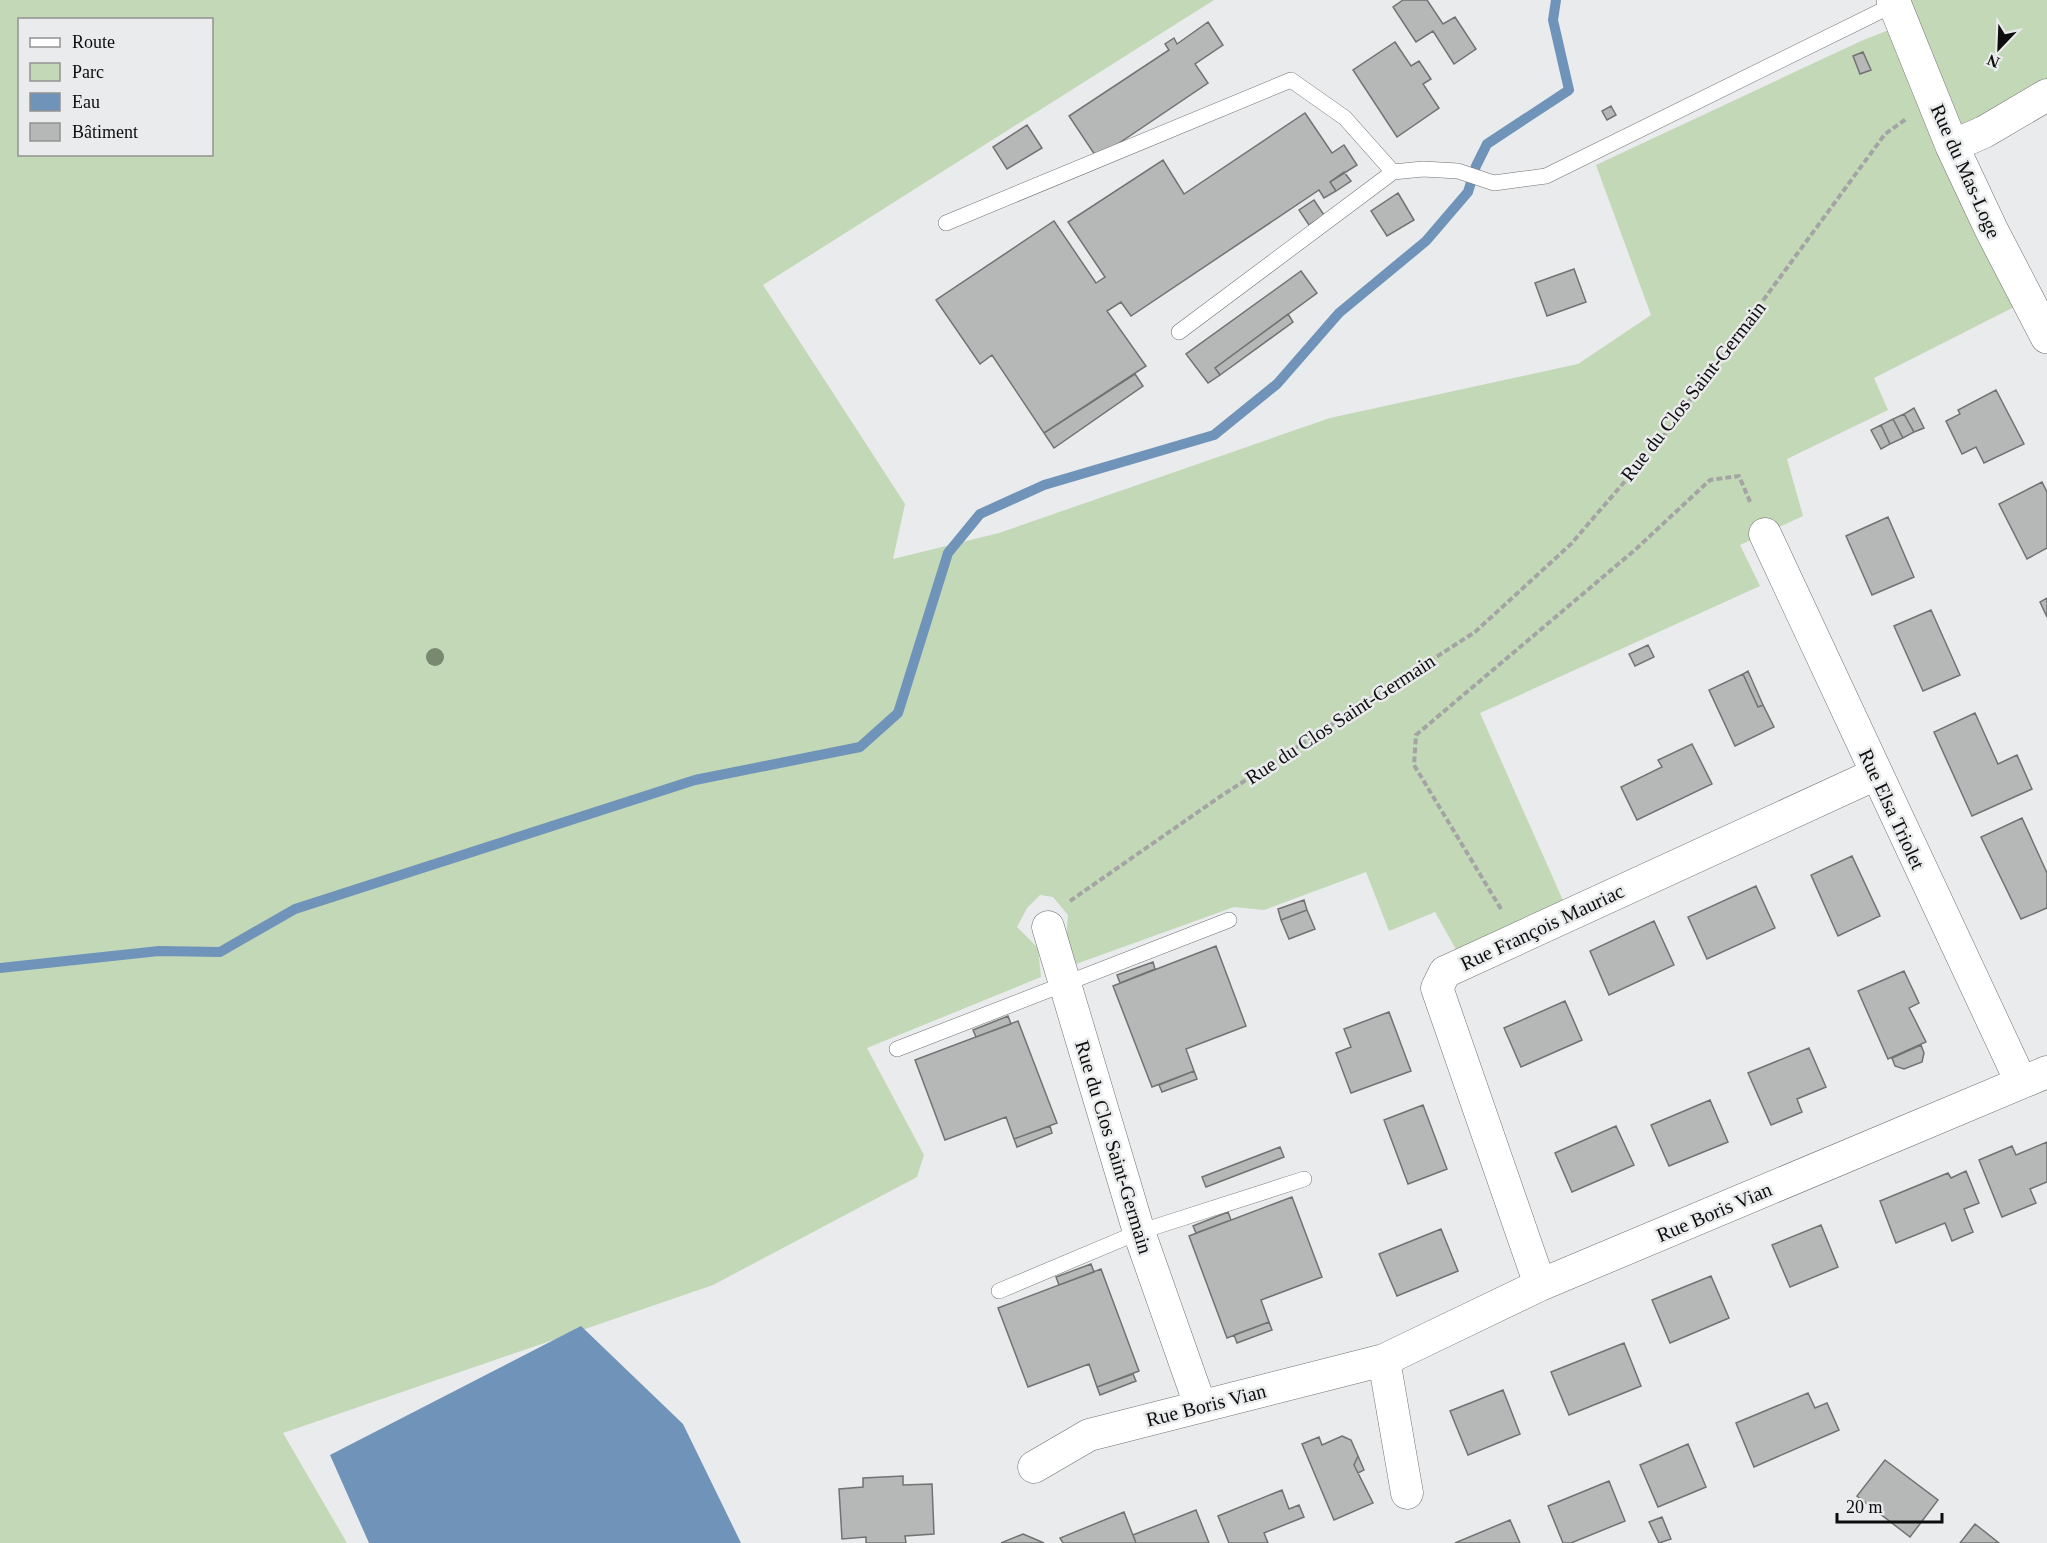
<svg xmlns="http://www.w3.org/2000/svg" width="2047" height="1543" font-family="Georgia,serif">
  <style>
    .green { fill: #c2d8b7; fill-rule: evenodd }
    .water { fill: #7093b9 }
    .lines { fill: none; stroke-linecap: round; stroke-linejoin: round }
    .stream { stroke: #7093b9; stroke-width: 10 }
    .building { fill: #b6b7b7; stroke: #727273; stroke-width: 1.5 }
    .lane-casing { stroke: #707172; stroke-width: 16 }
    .street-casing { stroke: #707172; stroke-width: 33 }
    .secondary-casing { stroke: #707172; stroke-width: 34 }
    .path { stroke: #a4a4a5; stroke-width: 4; stroke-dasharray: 6 3; stroke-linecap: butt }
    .lane { stroke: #fff; stroke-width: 15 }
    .street { stroke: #fff; stroke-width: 32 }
    .secondary { stroke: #fff; stroke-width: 33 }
    .tree { fill: #798970 }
    .labels { text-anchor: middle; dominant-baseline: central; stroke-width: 5; stroke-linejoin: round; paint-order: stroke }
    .street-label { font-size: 20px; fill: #0d0d0d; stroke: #eaebec }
  </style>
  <rect width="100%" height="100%" fill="#eaebec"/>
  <!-- green -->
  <path class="green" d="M0,0h1214l-451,285 142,219 -12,55 106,-26 331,-115 248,-54 73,-49 -55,-150 265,-124 43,-17 -11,-24h154v95l-95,51 76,154 -154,78 14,32 -101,49 16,57 -63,29 20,41 -280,127 89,201 -106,48 -28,-50 -46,19 -23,-59 -102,38 -30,-3 -158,57 -10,-23 2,-26 -15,-18 -13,-2 -13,13 -10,19 21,21 3,29 -174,71 57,107 -7,22 -204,108 -430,148 64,110h-347zM20,20h192v134h-192z"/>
  <!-- water -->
  <path class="water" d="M581,1326l102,98 58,119h-372l-39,-88z"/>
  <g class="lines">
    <!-- stream -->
    <path class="stream" d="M0,968l159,-17 61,1 75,-43 400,-129 165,-33 38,-34 50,-160 32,-39 64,-29 170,-50 63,-51 62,-71 87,-72 42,-49 8,-26 11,-22 82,-54 -16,-70 3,-20"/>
  </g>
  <!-- building -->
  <path class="building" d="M1403,0h24l16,24 12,-7 21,32 -22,15 -21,-33 -17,11 -23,-35z
    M1208,22l15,23 -28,19 13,19 -111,75 -28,-42 100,-66 -4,-6 9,-6 3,6z
    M1395,42l16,24 8,-5 12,18 -8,5 16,24 -42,29 -44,-67z
    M1863,52l8,18 -11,4 -7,-18z
    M1611,106l5,9 -9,5 -5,-9z
    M1305,113l27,40 12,-8 13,20 -27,17 6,9 -12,7 -5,-8 -188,126 -10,-14 -14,9 39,55 -102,67 -52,-78 -12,9 -44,-64 118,-79 42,62 9,-6 -37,-55 95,-62 21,34z
    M1027,125l15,23 -35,21 -14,-22z
    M1344,172l7,9 -15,10 -6,-9z
    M1398,193l16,27 -27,16 -16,-25z
    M1314,200l10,15 -15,10 -10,-15z
    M1574,269l12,33 -39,14 -12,-33z
    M1301,271l16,22 -102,75 5,7 -12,8 -22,-29z
    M1288,314l5,8 -73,53 -5,-7z
    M1135,374l8,12 -89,62 -10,-15z
    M1996,390l28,54 -40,19 -8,-16 -14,7 -16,-33 14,-7 -2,-4z
    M1914,408l10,20 -10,4 -10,-18z
    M1904,414l10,18 -11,6 -10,-19z
    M1893,419l10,19 -13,6 -9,-19z
    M1881,425l9,19 -9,5 -10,-19z
    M2042,482l5,10v56l-20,11 -28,-55z
    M1888,517l26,60 -42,18 -26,-59z
    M2047,598v19l-7,-15z
    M1931,610l29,65 -37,16 -29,-65z
    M1648,645l6,12 -19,9 -6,-12z
    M1748,671l15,34 -5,2 -15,-33z
    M1743,674l15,33 5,-2 11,22 -39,19 -26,-56z
    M1975,713l23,51 19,-9 15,34 -60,27 -38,-84z
    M1692,744l20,40 -75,36 -16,-33 41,-20 -4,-7z
    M2022,818l25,55v35l-26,11 -40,-82z
    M1852,856l28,60 -42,20 -27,-61z
    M1756,886l19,42 -68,31 -19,-42z
    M1304,900l3,10 -26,10 -3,-11z
    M1307,910l8,19 -26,10 -8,-19z
    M1654,921l20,44 -65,30 -19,-44z
    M1216,946l30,80 -60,23 8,22 -42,16 -39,-101z
    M1153,962l2,7 -35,14 -3,-8z
    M1904,971l15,32 -10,5 17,34 -38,17 -30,-68z
    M1565,1001l17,39 -61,27 -17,-39z
    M1389,1012l22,59 -60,22 -15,-40 15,-6 -7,-18z
    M1008,1016l3,8 -35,13 -3,-7z
    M1018,1021l39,102 -43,16 -8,-22 -61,23 -30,-80z
    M1921,1045l3,8 -2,9 -18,7 -9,-3 -3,-8z
    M1809,1048l17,39 -29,12 5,13 -31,13 -23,-52z
    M1194,1071l3,8 -35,13 -3,-7z
    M1710,1100l18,42 -59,24 -18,-41z
    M1423,1105l24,64 -39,15 -24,-64z
    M1050,1126l2,7 -35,14 -3,-8z
    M1616,1126l18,39 -62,27 -17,-39z
    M2047,1142v40l-17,7 6,14 -34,14 -23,-57 33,-14 4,9z
    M1280,1147l4,10 -78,30 -4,-10z
    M1966,1171l13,32 -15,6 9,23 -21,9 -7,-18 -49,20 -16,-42 68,-28 3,5z
    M1292,1197l30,80 -61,23 8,22 -42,16 -38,-102z
    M1228,1212l3,8 -35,13 -3,-7z
    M1821,1225l17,42 -48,20 -18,-42z
    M1441,1229l17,42 -61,25 -18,-42z
    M1091,1264l3,8 -35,13 -3,-8z
    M1101,1269l38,102 -42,16 -8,-23 -61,23 -30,-79z
    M1711,1276l18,42 -59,25 -18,-43z
    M1269,1322l3,8 -35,13 -3,-8z
    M1624,1343l17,43 -72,29 -18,-43z
    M1133,1374l3,7 -36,14 -3,-8z
    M1503,1390l17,44 -52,21 -18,-44z
    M1808,1393l7,15 12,-5 12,27 -85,37 -18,-44z
    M1342,1436l9,4 7,16 -4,9 19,38 -39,17 -32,-76 17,-7 3,8z
    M1688,1444l18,43 -48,20 -18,-42z
    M1358,1456l6,14 -6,3 -4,-8z
    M1885,1460l53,40 -28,37 -53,-41z
    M903,1476v9l29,-1 2,50 -29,2 1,7h-40v-6l-24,2 -3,-50 24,-2v-9z
    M1609,1481l16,40 -54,22h-8l-15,-37z
    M1282,1490l7,19 10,-4 5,12 -40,16 4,10h-39l-11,-27z
    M1196,1510l13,33h-73l-3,-8z
    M1124,1512l12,31h-73l-3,-5z
    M1662,1517l9,22 -12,4 -10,-21z
    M1510,1520l10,23h-65z
    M1975,1524l24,19h-39z
    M1023,1534l21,9h-43z"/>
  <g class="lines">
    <defs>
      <path id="lane" d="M946,223l345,-143 54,38 48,54 30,-3 35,2 36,12 52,-7 349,-172
        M1179,332l214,-160
        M897,1049l332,-129
        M999,1291l140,-59 165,-53"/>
      <path id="street" d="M1952,146l32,-14 63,-37
        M1765,534l256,548
        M1048,927l91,305 61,173
        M1540,1285l-103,-297 8,-16 431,-198
        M1034,1467l55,-32 295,-75
        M1407,1493l-23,-133 156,-75 507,-213"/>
      <path id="secondary" d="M1893,0l59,146 39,83 56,108"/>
    </defs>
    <!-- lane casing -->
    <use href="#lane" class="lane-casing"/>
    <!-- street casing -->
    <use href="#street" class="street-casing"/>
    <!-- secondary casing -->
    <use href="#secondary" class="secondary-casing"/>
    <!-- path -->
    <path class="path" d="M1070,901l148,-103 257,-166 96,-88 92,-107 222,-303 21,-15
      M1501,909l-87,-144 2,-30 220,-186 74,-69 29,-4 12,28"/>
    <!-- lane -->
    <use href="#lane" class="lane"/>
    <!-- street -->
    <use href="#street" class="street"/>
    <!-- secondary -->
    <use href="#secondary" class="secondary"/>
  </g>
  <!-- trees -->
  <circle class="tree" cx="435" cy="657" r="9"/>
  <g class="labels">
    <!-- street labels -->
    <g class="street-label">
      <text transform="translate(1966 171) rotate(66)">Rue du Mas-Loge</text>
      <text transform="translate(1693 391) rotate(-52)">Rue du Clos Saint-Germain</text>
      <text transform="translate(1340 719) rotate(-33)">Rue du Clos Saint-Germain</text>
      <text transform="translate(1892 809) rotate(65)">Rue Elsa Triolet</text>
      <text transform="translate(1542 927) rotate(-25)">Rue François Mauriac</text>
      <text transform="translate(1114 1147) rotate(73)">Rue du Clos Saint-Germain</text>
      <text transform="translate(1714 1212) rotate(-23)">Rue Boris Vian</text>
      <text transform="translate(1206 1405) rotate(-14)">Rue Boris Vian</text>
    </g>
  </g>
  <!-- legend -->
  <rect x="18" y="18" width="195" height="138" fill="#eaebec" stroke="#929293" stroke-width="1.5"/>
  <rect x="30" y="38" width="30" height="9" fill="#ffffff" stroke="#929293" stroke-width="1.5"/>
  <text x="72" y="48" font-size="18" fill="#0d0d0d">Route</text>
  <rect x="30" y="63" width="30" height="18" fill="#c2d8b7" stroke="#929293" stroke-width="1.5"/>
  <text x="72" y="78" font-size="18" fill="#0d0d0d">Parc</text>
  <rect x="30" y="93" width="30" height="18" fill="#7093b9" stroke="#929293" stroke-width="1.5"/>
  <text x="72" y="108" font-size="18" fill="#0d0d0d">Eau</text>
  <rect x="30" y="123" width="30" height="18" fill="#b6b7b7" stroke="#929293" stroke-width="1.5"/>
  <text x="72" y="138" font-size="18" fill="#0d0d0d">Bâtiment</text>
  <!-- north arrow -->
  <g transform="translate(1999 48) rotate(203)" stroke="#eaebec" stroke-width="4.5" paint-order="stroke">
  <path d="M0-4.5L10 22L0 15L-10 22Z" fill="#0d0d0d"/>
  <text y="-9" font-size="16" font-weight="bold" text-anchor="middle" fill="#0d0d0d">N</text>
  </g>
  <!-- scale -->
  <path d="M1837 1513v9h105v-9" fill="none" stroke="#0d0d0d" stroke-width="3"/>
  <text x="1846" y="1513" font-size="18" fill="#0d0d0d" stroke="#eaebec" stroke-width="4.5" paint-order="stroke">20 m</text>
</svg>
